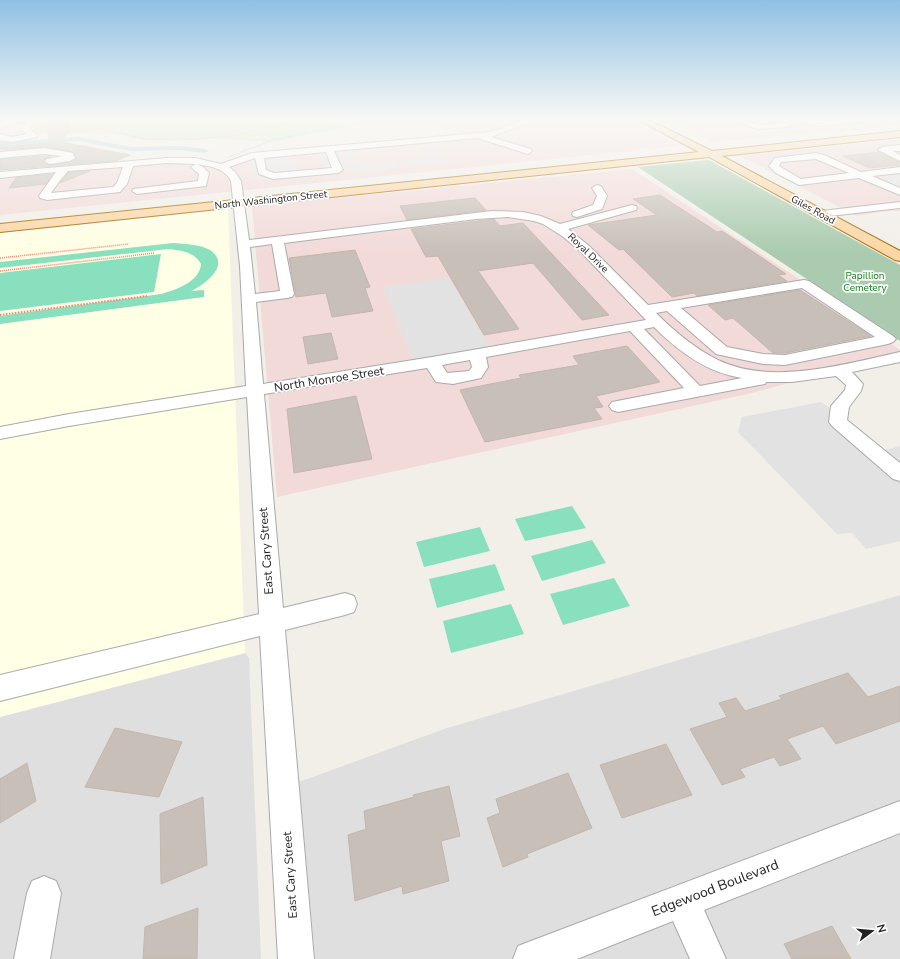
<svg xmlns="http://www.w3.org/2000/svg" width="900" height="959" font-family="'Nunito Sans',sans-serif">
  <style>
    .residential { fill: #e0dfdf }
    .commercial { fill: #f2dad9 }
    .education { fill: #ffffe5 }
    .grass { fill: #cdebb0 }
    .cemetery { fill: #aacbaf }
    .pitch { fill: #88e0be }
    .parking { fill: #e2e2e2 }
    .lines { fill: none; stroke-linecap: round; stroke-linejoin: round }
    .stream { fill: #aad3df; fill-rule: evenodd }
    .canal { fill: #aad3df; fill-rule: evenodd }
    .building { fill: #c7bfb8; stroke: #c4b6ab }
    .minor-tunnel { stroke: #c8c6c1; stroke-width: 9; stroke-dasharray: 9 4.5; stroke-linecap: butt }
    .minor-casing { stroke: #a9a9a9; stroke-width: 2 }
    .major-casing { stroke: #a06b00; stroke-width: 2 }
    .path-far2 { stroke: #fa8072; stroke-width: 1; stroke-dasharray: 1 1; stroke-linecap: butt }
    .path-far1 { stroke: #fa8072; stroke-width: 1.5; stroke-dasharray: 1 1; stroke-linecap: butt }
    .path { stroke: #fa8072; stroke-width: 2; stroke-dasharray: 1.5 1.5; stroke-linecap: butt }
    .minor { fill: #fff; fill-rule: evenodd }
    .major { fill: #fcd6a4; fill-rule: evenodd }
    .labels { text-anchor: middle; dominant-baseline: central; stroke-width: 3.5; stroke-linejoin: round; paint-order: stroke }
    .far-street-label { font-size: 10px; fill: #222; stroke: #fff }
    .far-park-label { font-size: 10px; fill: #0c8416; stroke: #fff }
    .street-label { font-size: 12px; fill: #222; stroke: #fff }
    .near-street-label { font-size: 14px; fill: #222; stroke: #fff }
  </style>
  <rect width="100%" height="100%" fill="#f2efe9"/>
  <!-- residential -->
  <path class="residential" d="M900,595v364h-585l-16,-177 145,-53z
    M245,653l4,5 12,301h-261v-242z"/>
  <!-- commercial -->
  <path class="commercial" d="M419,119h211l49,27 -679,69v-39l156,-13h34l27,5 42,-14 205,-19z
    M667,119h233v6l-186,17z
    M900,139v72h-14l-29,5 -117,-60z
    M632,169l167,110 101,71v3l-148,40 -475,104 -25,-291z"/>
  <!-- education -->
  <path class="education" d="M228,209l17,444 -245,64v-484z"/>
  <!-- grass -->
  <path class="grass" d="M36,119h350l-91,18 -19,5 -56,-3 -41,2 -35,-1 -30,-6 -61,-1 -15,-3 -3,-3 5,-7z"/>
  <!-- cemetery -->
  <path class="cemetery" d="M709,160l191,105v76l-262,-174z"/>
  <!-- pitch -->
  <path class="pitch" d="M173,243c12,1 26,1 37,7 22,15 -6,35 -19,41l13,-1v7l-204,27v-8l161,-22c14,-4 39,-12 40,-30 -6,-12 -22,-14 -33,-15l-168,19v-6z
    M161,254l-7,38 -154,19v-38z
    M572,506l14,22 -61,13 -10,-22z
    M480,527l10,24 -66,16 -8,-25z
    M592,540l14,23 -64,18 -11,-25z
    M495,564l10,26 -68,18 -8,-29z
    M614,578l16,28 -67,19 -13,-31z
    M511,604l13,30 -73,19 -8,-32z"/>
  <!-- parking -->
  <path class="parking" d="M15,119l26,1 -6,7 3,3 11,2 -26,7 -23,2v-20z
    M437,146l14,17 -44,4 -6,-7 27,-3 -7,-10z
    M385,147l2,3 -34,4 8,12h3v-2l31,-3 4,7 -45,4 -11,-21z
    M339,151l10,20h-6l1,2 -78,8 -1,-2 -6,1 -6,-5 3,-1h-5l-1,-14 26,-4 18,3 3,11 -6,2 34,-4 1,1 6,-1 -1,-2 -6,1 -6,-13z
    M900,173v15l-17,-8 3,-3 -5,-2z
    M449,278l41,70 -77,13 -30,-74z
    M821,402l23,15 38,34 18,-5v95l-34,8 -14,-16 -15,1 -99,-102 4,-15z"/>
  <g class="lines">
    <!-- stream -->
    <path class="stream" d="M373,119h4l-102,21 -48,18h-2l48,-19z"/>
    <!-- canal -->
    <path class="canal" d="M79,137l52,10 49,-1 25,3 4,2 -4,2 -25,-3 -49,1 -52,-10 -79,5v-4z"/>
  </g>
  <!-- building -->
  <path class="building" d="M47,119h21l2,11 -9,12 69,13 -14,6 -116,9v-11l45,-3h7l-5,2 -3,3 6,4 20,-3 6,-3 -3,-7 -28,-5 -45,3v-3l49,-4z
    M880,152l20,10v3l-31,3 -26,-12z
    M90,171l-30,12 9,-11z
    M53,174l-7,10 -37,4 7,-10z
    M660,195l57,37 5,-1 64,43 -8,1 9,6 -90,15 -3,-3 -22,4 -49,-48 -4,1 -31,-25 69,-10 -24,-16z
    M475,198l11,12 -79,10 -7,-14z
    M494,219l6,7 23,-3 86,92 -27,5 -49,-57 -55,8 41,58 -35,6 -46,-79 -12,1 -15,-28z
    M355,250l15,37 -5,1 8,23 -41,6 -6,-24 -30,4 -7,-39z
    M800,290l71,46 -86,17h-12l-40,-35 -8,2 -17,-15z
    M331,333l7,26 -30,5 -5,-27z
    M627,346l33,36 -64,14 7,11 -9,1 8,11 -117,23 -25,-52 61,-12 -2,-3 60,-10 -6,-9z
    M356,396l16,63 -78,14 -7,-64z
    M848,673l20,24 32,-11v35l-64,23 -13,-18 -36,13 14,20 -21,7 -6,-9 -34,12 5,8 -23,8 -32,-56 37,-12 -8,-14 17,-5 9,13 37,-12 -3,-3z
    M115,728l67,14 -23,55 -74,-10z
    M666,744l26,51 -70,23 -22,-53z
    M27,763l9,38 -36,22v-44z
    M568,773l24,55 -65,26 1,3 -25,10 -16,-49 13,-5 -4,-14z
    M449,786l11,50 -19,5 8,40 -46,13 -1,-8 -47,15 -7,-66 18,-6 -2,-18 50,-14 -1,-2z
    M203,797l4,68 -46,19 -1,-70z
    M198,908l-1,51h-54l2,-32z
    M832,926l19,33h-59l-8,-15z"/>
  <g class="lines">
    <!-- minor-tunnel -->
    <path class="minor-tunnel" d="M491,130l11,-2"/>
    <defs>
      <path id="minor" d="M5,119h31l-6,10 8,6 -1,2 -25,5 -12,-2v-6l12,3 15,-3 -5,-4v-3l4,-6 -16,2 -10,7v-6z
        M527,119h11l-47,18 40,12 1,2 -4,3 -51,-16 -143,13 9,19 -5,3 -65,6 -14,-5 -4,-16 -26,9 6,5 6,9 8,59 243,-29 31,1 18,4 19,8 72,-19 4,1 1,2 -1,2 -68,19 20,16 60,60 156,-25 5,1 84,55 3,3 -3,3 -5,2 -103,21 -22,-1 -47,-10 -49,-43 -11,2c18,18 38,35 62,47 54,26 127,4 182,-8v10l-48,10 11,12 -2,7 -12,16 -2,13 53,43v18l-7,-2 -61,-53 -3,-4 2,-16 14,-16 1,-5 -10,-9 -44,6h-26l-1,2 -6,1 -141,27 -6,-2 -3,-4 3,-4 72,-14 -54,-57 -144,26 2,10 -7,11 -28,6 -17,-2 -9,-14 -163,26 19,214 62,-15 9,3 3,8 -3,8 -9,3 -60,15 29,329h-36l-18,-323 -260,65v-26l259,-61 -12,-217 -178,29 -69,13v-12l69,-13 177,-28 -6,-120 -9,-85c-6,-13 -22,-15 -35,-17l7,3 6,6 -3,13 -69,8 -5,-3 1,-2 65,-8 1,-7 -8,-7 5,-3h-1l-28,-1 -34,3 -6,18 -7,8 -73,8 -7,-2 -1,-2 17,-24 -56,6v-6l167,-14h28l26,6 31,-11 239,-21zM326,152l6,16 -58,5 -8,-3 -2,-12zM123,167l-6,16 -4,4 -62,6 10,-14 7,-8zM508,217l26,4 9,3 19,12 17,14 67,70 -214,37 -169,27 -7,-82 31,-4 5,-1 2,-3 -10,-51 192,-24zM272,244l8,47 -25,3 -5,-47zM802,288l73,49 -90,18 -22,-1 -36,-7 -46,-39zM654,327c24,24 53,46 88,51l-42,8 -56,-57zM470,360l2,7 -3,4 -22,2 -5,-8z
        M686,119h12l-4,2h-7z
        M735,119h7l17,6 25,-2 -6,-4h10l6,4 -6,4 -30,2 -23,-7z
        M796,119c9,0 17,3 25,2 19,0 37,-3 56,-2l-4,2 -54,5 -22,-5z
        M900,145v6h-7l7,4v6l-22,-11 4,-3z
        M45,148l28,5 2,5 -5,3 -20,3 -3,-1 -2,-2 2,-2 15,-3 -17,-2 -45,4v-6z
        M816,153l8,2 37,17 39,-5v6l-28,3 28,12v7l-41,-17 -60,7 -23,-12 -7,-7 6,-8zM816,159l33,14 -48,6 -22,-13 2,-4z
        M597,185l4,1 6,10 -5,13 -25,8 -4,-1 -1,-2 1,-2 20,-7 4,-9 -5,-8z
        M900,202v6l-79,9 -5,-3 5,-3z
        M900,801v32l-196,77 22,49h-36l-17,-38 -96,38h-64l5,-13 13,-5z
        M44,876l12,5 5,12 -11,66h-36l13,-66 5,-12z"/>
      <path id="major" d="M636,119h11l65,32 188,-20v6l-178,19 178,95v10l-5,-1 -186,-103 -709,75v-8l699,-72z"/>
    </defs>
    <!-- minor casing -->
    <use href="#minor" class="minor-casing"/>
    <!-- major casing -->
    <use href="#major" class="major-casing"/>
    <!-- path-far2 -->
    <path class="path-far2" d="M41,124l80,-3
      M42,127l11,2h50l43,10h48l40,-3 24,-7 58,-10"/>
    <!-- path-far1 -->
    <path class="path-far1" d="M0,258l129,-14
      M0,271l155,-18"/>
    <!-- path -->
    <path class="path" d="M0,315l147,-19"/>
    <!-- minor -->
    <use href="#minor" class="minor"/>
    <!-- major -->
    <use href="#major" class="major"/>
  </g>
  <!-- sky -->
  <linearGradient id="sky" x2="0" y2="1"><stop stop-color="#8fc0e4"/><stop offset="0.47" stop-color="#f9f8f5"/><stop offset="1" stop-color="#f9f8f5" stop-opacity="0"/></linearGradient>
  <rect width="900" height="253" fill="url(#sky)"/>
  <g class="labels">
    <!-- far-street labels -->
    <g class="far-street-label">
      <text transform="translate(271 200) rotate(-6)">North Washington Street</text>
      <text transform="translate(813 210) rotate(29)">Giles Road</text>
      <text transform="translate(588 253) rotate(44)">Royal Drive</text>
    </g>
    <!-- far-park labels -->
    <g class="far-park-label">
      <text x="865" y="276">Papillion<tspan x="865" dy="12">Cemetery</tspan></text>
    </g>
    <!-- street labels -->
    <g class="street-label">
      <text transform="translate(329 379) rotate(-9)">North Monroe Street</text>
      <text transform="translate(266 551) rotate(-94)">East Cary Street</text>
      <text transform="translate(290 875) rotate(-94)">East Cary Street</text>
    </g>
    <!-- near-street labels -->
    <g class="near-street-label">
      <text transform="translate(715 888) rotate(-21)">Edgewood Boulevard</text>
    </g>
  </g>
  <!-- north arrow -->
  <g transform="translate(872 931) rotate(74)" stroke="#ffffff" stroke-width="3" paint-order="stroke">
  <path d="M0-3L7 15L0 10L-7 15Z" fill="#222222"/>
  <text y="-6" font-size="11" font-weight="bold" text-anchor="middle" fill="#222222">N</text>
  </g>
</svg>
